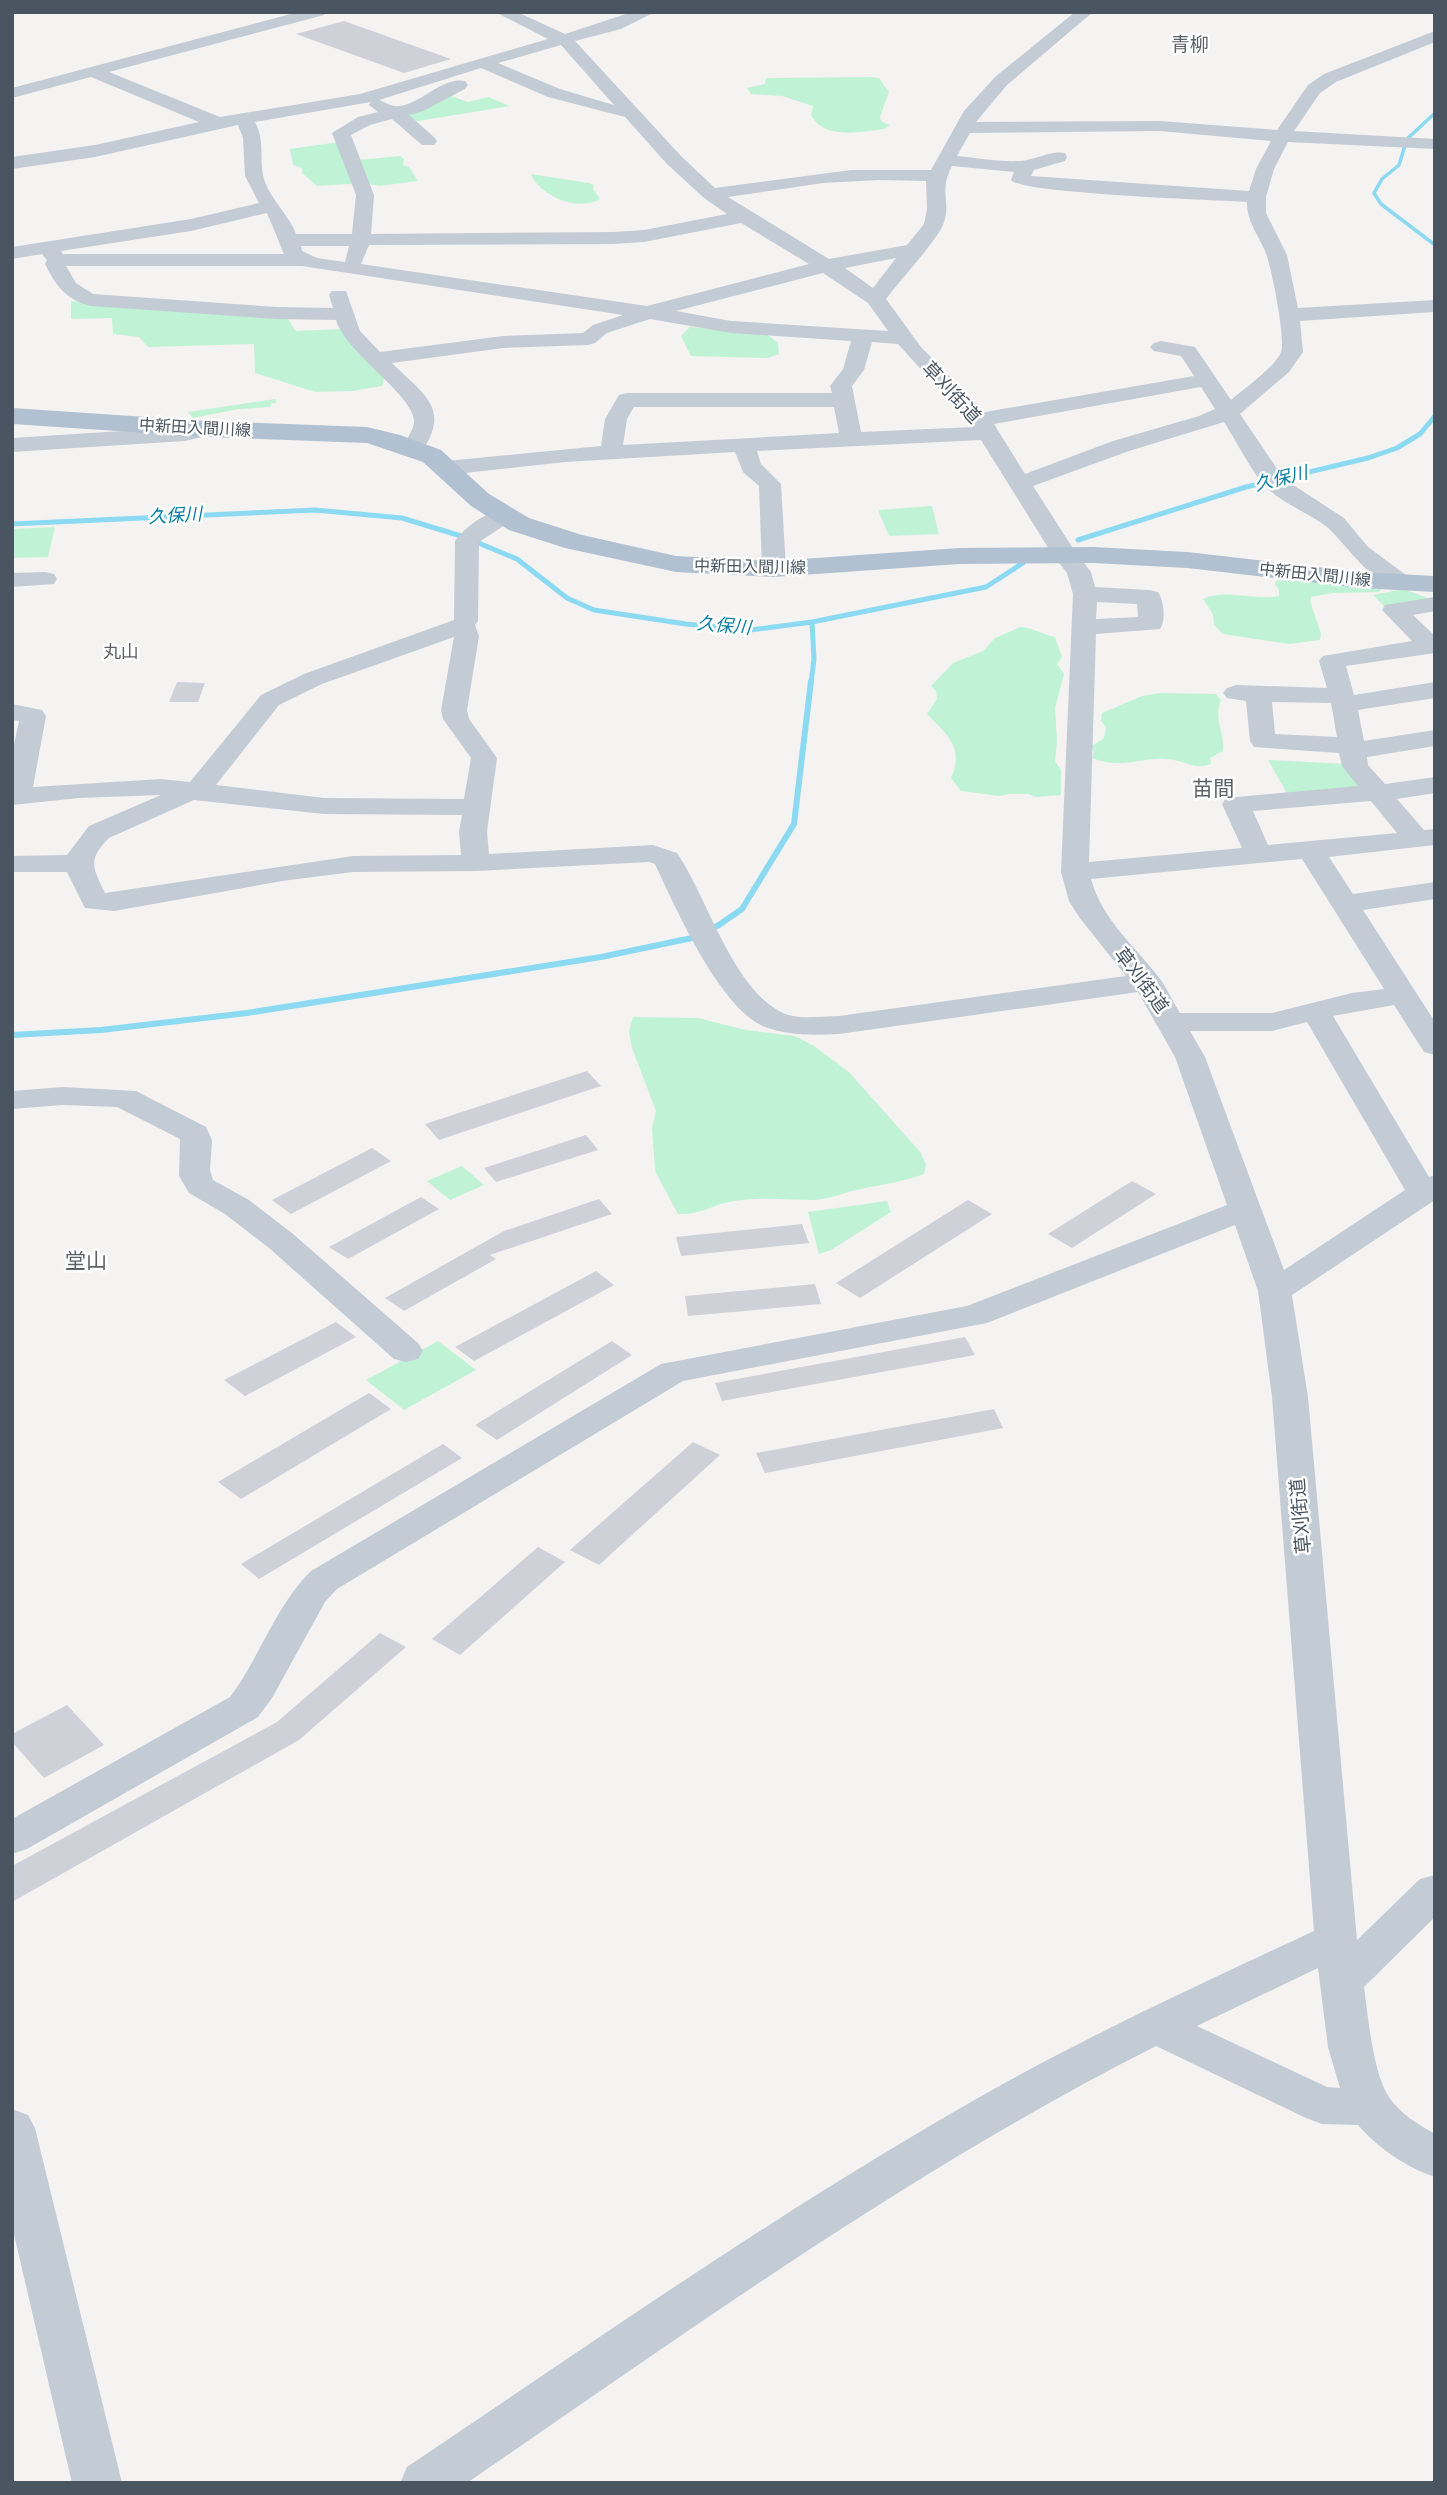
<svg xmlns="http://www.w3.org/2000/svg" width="1447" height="2495" font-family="'PT Sans','Noto Sans JP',sans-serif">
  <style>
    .green { fill: #c0f3d5 }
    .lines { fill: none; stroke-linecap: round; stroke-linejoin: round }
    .stream-far2 { stroke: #8bdaf2; stroke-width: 3.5 }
    .stream-far1 { stroke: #8bdaf2; stroke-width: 5 }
    .stream { stroke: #8bdaf2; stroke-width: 6 }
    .building { fill: #ced1d7 }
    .minor { fill: #c3ccd4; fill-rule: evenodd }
    .major { fill: #b1c1d2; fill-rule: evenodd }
    .labels { text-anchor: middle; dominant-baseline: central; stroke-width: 5; stroke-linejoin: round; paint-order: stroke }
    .far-street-label { font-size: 16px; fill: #495561; stroke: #fff }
    .far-water-label { font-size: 18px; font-style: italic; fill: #067ca1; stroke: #fff }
    .far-neighbourhood-label { font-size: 18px; fill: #5e6268; stroke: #fff }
    .far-quarter-label { font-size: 19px; fill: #5e6268; stroke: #fff }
    .street-label { font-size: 19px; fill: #495561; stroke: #fff }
    .neighbourhood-label { font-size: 21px; fill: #5e6268; stroke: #fff }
  </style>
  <rect width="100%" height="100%" fill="#f5f2f2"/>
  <!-- green -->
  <path class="green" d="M871,77l8,1 10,14 -9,25 1,4 9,4 -6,4c-24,3 -60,11 -73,-14l2,-9 -31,-10 -31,-2 -4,-6 18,-4 1,-6z
    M448,95l20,7 20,-5 22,9 -98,16 -11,-9z
    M339,142l9,19 52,-5 4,3 -1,6 6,2 9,14 -39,5 -15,-3 -47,3 -15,-13v-5l-9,-3 -3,-16z
    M531,174l58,9 5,2 -1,4 7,10c-23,14 -62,-5 -69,-25z
    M71,301l217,18 8,12 45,-2 44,47 -3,10 -30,5 -37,1 -60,-19 -1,-29 -106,3 -9,-10 -26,-3 -1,-16 -41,1z
    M690,327l77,7 11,9 1,11 -11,4 -77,-2 -10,-20z
    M275,399l2,4h-6l-1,4 -31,2 -46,9 -5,-6z
    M932,506l7,28 -50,2 -11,-26z
    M55,527l-7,30 -36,1v-29z
    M1284,576l97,13 -2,3 -46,1 -22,4 -1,4 11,33 -1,6 -31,4 -66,-10 -9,-9 -1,-11 -10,-15c22,-11 51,2 76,-3v-6l-4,-6 2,-5z
    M1403,589l28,10 -45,9 -13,-13z
    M1020,627c12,0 23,8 35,10l7,20 -5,7 7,10 -9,34 2,32 -2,21 6,9v25l-25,2 -8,-3h-18l-11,2 -38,-5 -10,-13c14,-31 -5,-44 -24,-64l10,-15 -1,-8 -5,-5 22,-23 30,-12 12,-13z
    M1161,693l55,1 5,6c-8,18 4,34 2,51l-13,7 1,6c-15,6 -21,-1 -37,-4 -31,-6 -49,11 -82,-2l2,-5 -2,-7 12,-8 2,-11 -5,-6 1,-8 40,-17z
    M1268,760l79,4 17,24 -75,9z
    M633,1017l65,1 48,12 49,6 19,10 35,26 72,81 5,12 -2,9c-21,8 -41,10 -63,15 -16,3 -29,10 -46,11 -29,0 -57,-4 -86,2 -19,4 -28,13 -51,12l-23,-43 -3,-43 4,-17 -24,-63 -3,-16z
    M462,1166l22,19 -34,15 -23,-19z
    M887,1201l4,11 -60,38 -12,4 -11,-42z
    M438,1341l38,29 -72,40 -38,-30z"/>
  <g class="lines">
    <!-- stream-far2 -->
    <path class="stream-far2" d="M1435,113l-28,26 -8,26 -17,14 -8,14 7,11 54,41"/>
    <!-- stream-far1 -->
    <path class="stream-far1" d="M12,524l303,-14 87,8 59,18
      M1078,540l168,-53 122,-29 29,-10 23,-14 15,-18
      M476,542l41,17 50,39 27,12 92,14 64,6 62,-8 174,-35 37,-24
      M811,683l3,-24 -2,-37"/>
    <!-- stream -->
    <path class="stream" d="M12,1035l89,-5 146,-17 354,-56 91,-19 27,-13 23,-16 52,-85 17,-143"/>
  </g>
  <!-- building -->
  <path class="building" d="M344,21l107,38 -47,14 -108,-39z
    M177,682l28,1 -7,19h-29z
    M587,1071l14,15 -162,54 -14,-16z
    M586,1135l12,15 -102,32 -12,-14z
    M372,1148l19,13 -100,53 -19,-14z
    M1132,1181l24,13 -84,54 -24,-14z
    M421,1197l18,12 -91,50 -19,-12z
    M599,1199l13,15 -122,41 6,4 -92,52 -19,-13 119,-67z
    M968,1200l24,14 -132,84 -24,-15z
    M802,1224l7,19 -128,13 -5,-19z
    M596,1271l18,14 -140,76 -19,-14z
    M815,1284l6,20 -133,12 -3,-20z
    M336,1322l20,15 -111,59 -21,-16z
    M965,1337l10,18 -253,46 -7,-18z
    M612,1341l20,14 -135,85 -22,-15z
    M369,1393l22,16 -150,90 -23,-17z
    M994,1409l9,19 -238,45 -9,-20z
    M693,1442l27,13 -121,110 -29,-15z
    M443,1444l19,14 -203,121 -18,-15z
    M538,1547l27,15 -105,93 -28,-16z
    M380,1633l26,14 -107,93 -287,162v-36l265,-144z
    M67,1705l37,40 -60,33 -32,-36v-8z"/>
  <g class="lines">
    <!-- minor -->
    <path class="minor" d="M298,12h28l-2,3 -215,57 111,45 140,-23 188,-55 -53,-27h22l48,22 67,-22h23l-34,17 -46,12 106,115 34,32 136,-18h80l33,-59 31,-34 80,-65h18l-86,73 -31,37 184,-1 117,9 31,-45 16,-11 111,-43v11l-99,40 -16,11 -26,38 141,8v10l-147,-7 -14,27 -8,28v16l21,42 11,53 137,-8v12l-135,9 3,31 -14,20 -49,42 44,65 60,39 24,29 42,31 3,5 -3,5c-32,8 -62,-43 -83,-61 -18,-14 -42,-22 -59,-38 -15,-14 -32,-49 -44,-67l-95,29 -96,35 41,64 17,22 4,15 54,3 9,2c6,9 8,28 2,37l-64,5 -7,228 153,-14 -20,-44 4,-6 132,-12 -16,-20 -3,-13 -85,-6 -4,-6 -4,-40 -19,-3 -4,-5 4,-5 9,-3 91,3 -8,-27 4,-5 89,-15 -30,-31 3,-5 50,-8v14l-22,4 22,21v17l-89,13 8,29 81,-13v16l-77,12 6,31 71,-11v16l-68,11 1,8 17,19 50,-7v16l-38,6 27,31 11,-1v16l-106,12 24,37 82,-12v17l-72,11 72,112v33l-11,-3 -30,-47 -61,11 96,161 6,-2v25l-143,95 16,102 49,543 63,-61 15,-4v42l-71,70c4,29 9,86 25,110 11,17 29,27 46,37v43c-29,-10 -57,-29 -77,-52l-36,-1 -16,-6 -150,-72c-243,123 -465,283 -689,437h-67l7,-16c198,-133 394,-271 603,-387 99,-54 201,-101 304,-149l-42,-534 -14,-106 -23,-66 -248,98 -304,58 -346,208 -12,13 -53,96 -14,19 -231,132 -15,5v-35l218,-122c30,-40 46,-92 81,-126l350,-207 306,-58 260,-101 -52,-148 -37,-65 -299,42c-26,1 -50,2 -74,-7 -45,-18 -90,-120 -110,-163l-6,-2 -173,9 -123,1 -71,9 -168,30 -29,-3 -18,-36h-55v-16l55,-1 22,-29 72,-31 -82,3 -67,7v-51l7,-33 -7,-1v-16l30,6 4,6 -13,71 128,-8 29,3 71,-87 43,-21 150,-54 1,-79c11,-15 37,-35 56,-30l4,5 -4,5 -32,21 -1,79 -3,4 4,11 -12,74 2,9 28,39 -10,74 2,22 164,-9 24,8c30,43 56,139 108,161 16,6 37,2 54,2l287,-40 -47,-59 -10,-16 -8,-29 12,-278 -6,-21 -15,-19 -71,-114 -224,11 4,13 20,20 5,85 -3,5 -9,2 -9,-2 -3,-5 -3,-83 -16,-14 -8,-20 -170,10 -118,13 -8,-2 -3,-5 3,-5 8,-2 154,-15 4,-27 14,-24 8,-2h205l-2,-7 13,-17 8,-28 -120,-8 -81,-14 -43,14 -12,10 -7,2 -85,3 -111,15c31,31 60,45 29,90h-16l-3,-5c3,-7 11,-17 12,-25 3,-26 -68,-69 -78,-103l-60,-1 -185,-13c-25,-6 -35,-20 -46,-42l2,-4 -5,-6 -30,5v-12l179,-28 68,-16 -14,-27 -2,-38 -5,-13 -143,32 -83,12v-12l83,-12 104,-23 -108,-45 -79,21v-10zM561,45l53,60 -54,-16 -62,-26zM481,68l67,29 77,20 42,47 37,34 23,16 -83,16 -31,2 -242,2 3,-39 -23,-60 19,-10 22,-6 30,26h12l3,-4 -3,-4 -25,-22 14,-4 42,-22 3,-4 -3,-4c-22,-5 -44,23 -66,25 -7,1 -14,-4 -20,-6zM371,102l-2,3 9,7 -20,5 -26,16 24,62 -4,39h-56c-7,-19 -24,-33 -31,-52 -7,-20 1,-40 -10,-60zM1160,131l111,10 -15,28 -7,22 -218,-15 3,-6 31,-9 2,-4 -2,-4c-14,-3 -30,7 -45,8 -21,1 -42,-3 -63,-5l13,-23zM952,166l62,6 -3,8c11,14 205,20 236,22 -1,18 11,33 18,49 6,13 21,89 16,101 -5,14 -37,37 -50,48l-36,-53 -34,-6 -7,2 -4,4 4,4 27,5 13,20 -209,36 -64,-65 -35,-48c14,-19 48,-55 57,-74 9,-22 -5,-33 9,-59zM879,180l47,1 1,28 -3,15 -17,21 -78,14 -101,-62 95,-14zM267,213l17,41h-221l-2,-3 130,-20zM741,223l68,41 -162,42 -286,-42 8,-19 244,-1 31,-2zM301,246h48l-4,16 -28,-4 -15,-7zM896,258l-23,30 -28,-20zM66,266h236l321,49 -30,10 -10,8 -80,3 -123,16 -20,-21 -14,-40h-14l-3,4 4,13 -57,-1 -183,-13 -17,-11zM823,273l45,30 20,28 -157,-10 -55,-10zM872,342l26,2 75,83 -112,5 -9,-46 12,-16zM1201,387l14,22 -16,7 -86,25 -88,33 -31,-50zM634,407h200l5,26 -216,12 4,-26zM1097,602l40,2 1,13 -42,2zM454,637l-13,73 2,9 28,39 -7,41 -140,-1 -108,-13 63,-80 43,-21zM1272,702l59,1 6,34 -62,-3zM194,800l130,14 138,1 -3,17 2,23 -108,1 -248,37c-12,-25 -18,-33 4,-55zM1371,801l26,32 -129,12 -15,-34zM1302,859l82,130 -32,4 -80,20h-92c-8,-13 -14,-27 -23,-38 -26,-33 -55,-56 -66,-96zM1307,1022l98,168 -121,80 -79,-213 -15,-26h82zM1318,1968l10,79 12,41 -13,-1 -130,-61z
      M207,422l8,2 3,5 -3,5 -30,7 -173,11v-14l173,-11z
      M45,572l9,2 3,5 -3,5 -42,3v-14z
      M63,1087l73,4 70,36 6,13 -2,30 3,10 36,20 44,34 125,109 5,8 -5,8 -12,3 -12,-3 -125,-111 -44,-34 -36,-21 -10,-17 1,-37 -63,-32 -54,-2 -51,4v-18z
      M12,2109l16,6 7,13 87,355h-50l-60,-257z"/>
    <!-- major -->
    <path class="major" d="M12,408l195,13 160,6 33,8 41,15 48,44 40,24 53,17 94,21 98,5 185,-13 134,-1 94,5 174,20 74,4v16l-74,-4 -174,-20 -94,-5 -134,1 -185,13 -98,-5 -111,-24 -56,-18 -38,-24 -48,-44 -56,-19 -160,-6 -195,-13z"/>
  </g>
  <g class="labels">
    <!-- far-street labels -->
    <g class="far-street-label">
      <text transform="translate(195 427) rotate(3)">中新田入間川線</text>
      <text transform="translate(750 566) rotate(1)">中新田入間川線</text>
      <text transform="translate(1315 574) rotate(6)">中新田入間川線</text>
    </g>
    <!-- far-water labels -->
    <g class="far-water-label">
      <text transform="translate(1281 478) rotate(-14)">久保川</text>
      <text transform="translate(175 515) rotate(-3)">久保川</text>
      <text transform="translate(724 625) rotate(5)">久保川</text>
    </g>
    <!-- far-neighbourhood labels -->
    <g class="far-neighbourhood-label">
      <text x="121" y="651">丸山</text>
    </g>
    <!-- far-quarter labels -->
    <g class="far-quarter-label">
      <text x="1190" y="44">青柳</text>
    </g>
    <!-- street labels -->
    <g class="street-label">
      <text transform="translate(952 392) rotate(47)">草刈街道</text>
      <text transform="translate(1142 980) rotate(53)">草刈街道</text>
      <text transform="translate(1300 1516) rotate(-95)">草刈街道</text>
    </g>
    <!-- neighbourhood labels -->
    <g class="neighbourhood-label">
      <text x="1213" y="788">苗間</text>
      <text x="86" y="1260">堂山</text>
    </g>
  </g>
  <!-- border -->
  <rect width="1447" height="2495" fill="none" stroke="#495561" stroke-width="28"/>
</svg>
